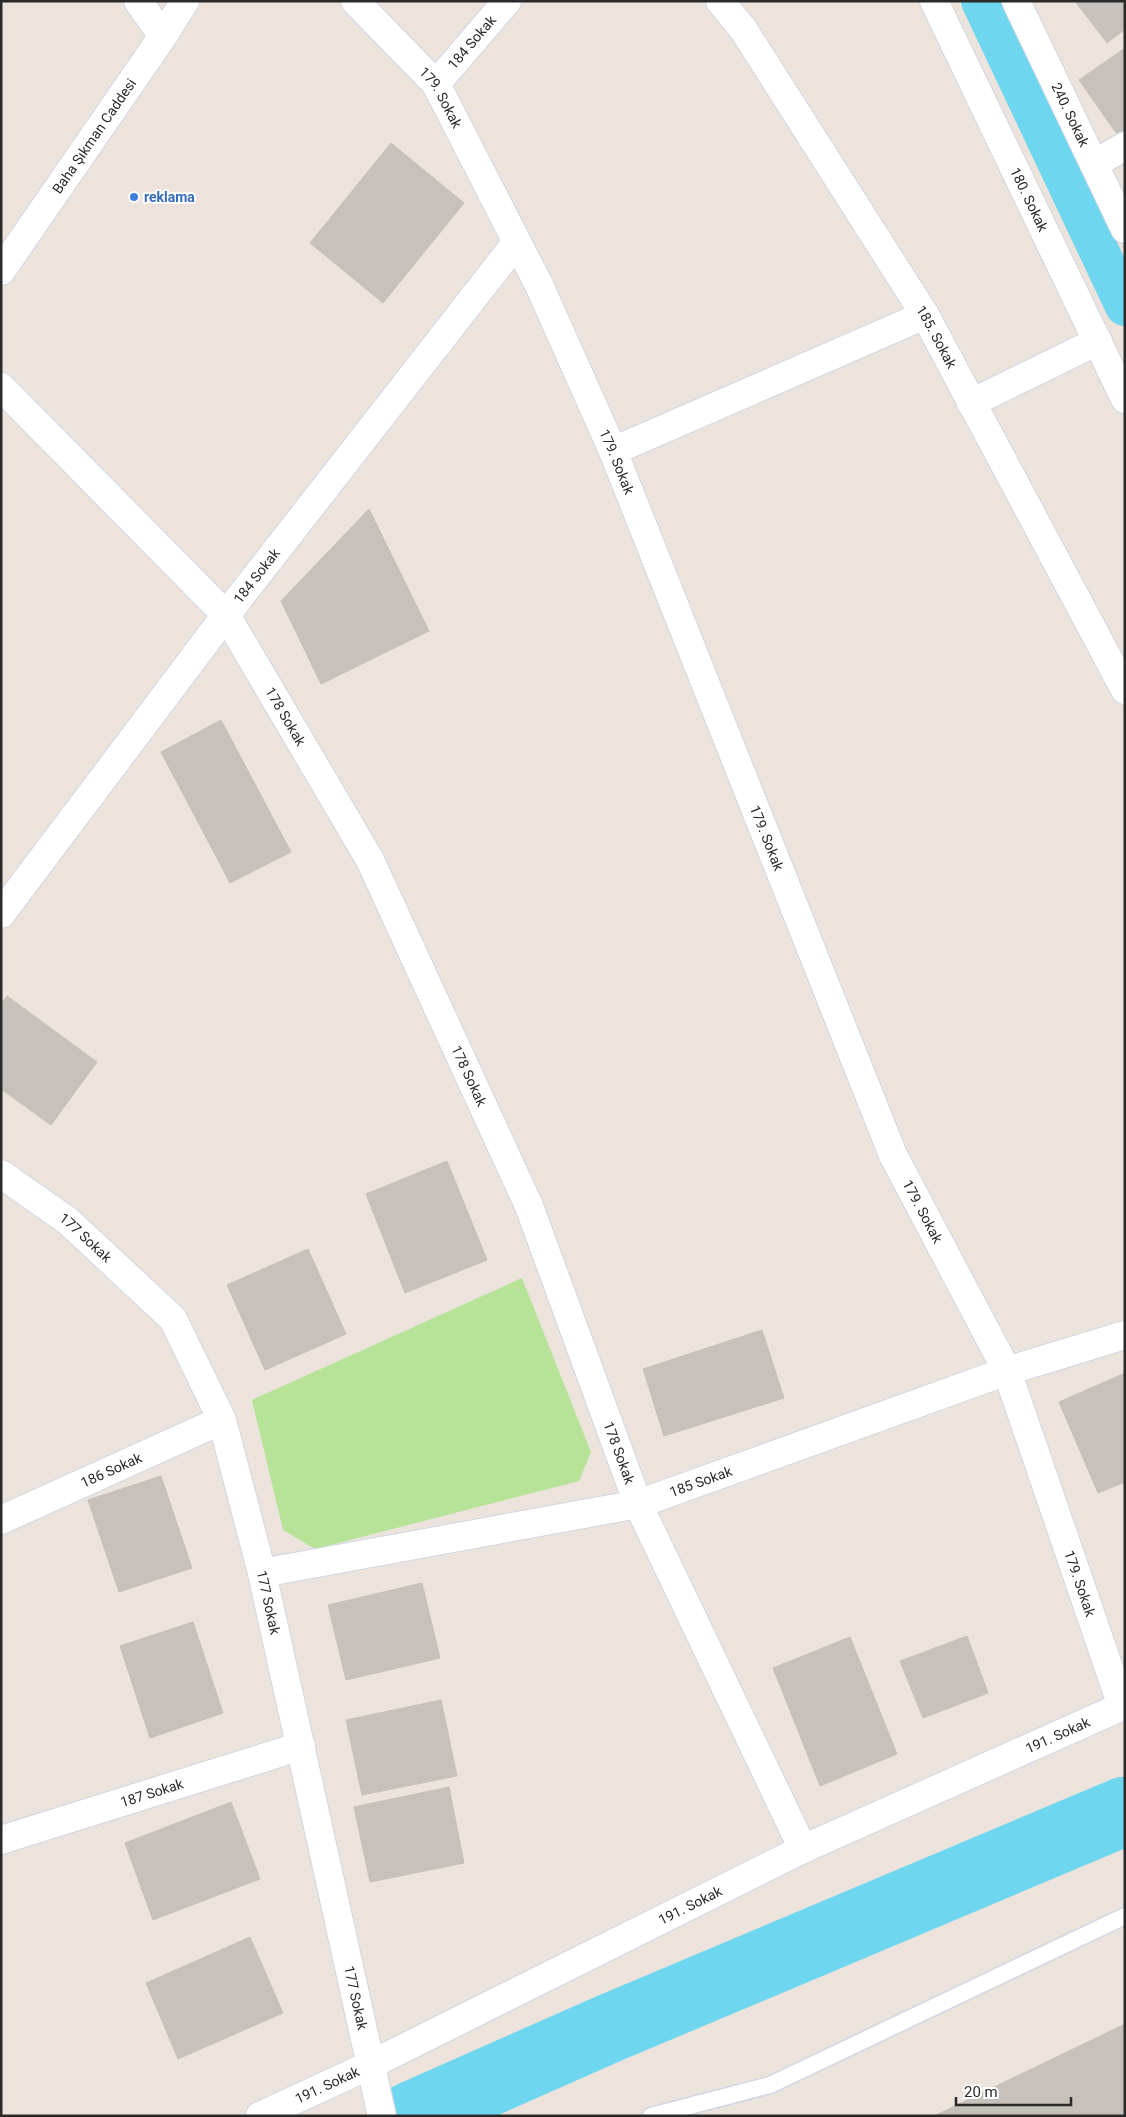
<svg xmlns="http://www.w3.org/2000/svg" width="1126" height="2117" font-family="Roboto,sans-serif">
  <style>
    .green { fill: #b7e398 }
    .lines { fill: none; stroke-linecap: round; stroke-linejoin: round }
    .canal { stroke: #6ed6ef; stroke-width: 40 }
    .river { stroke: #6ed6ef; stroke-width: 69 }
    .building { fill: #c7c1bb; stroke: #c7c0b5 }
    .service-casing { stroke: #d1d6e3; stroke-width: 19 }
    .minor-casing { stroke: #d1d6e3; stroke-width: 30 }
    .tertiary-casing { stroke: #d1d6e3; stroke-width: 30 }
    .secondary-casing { stroke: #d1d6e3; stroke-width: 30 }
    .service { stroke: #fff; stroke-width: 16 }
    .minor { stroke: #fff; stroke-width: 28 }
    .tertiary { stroke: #fff; stroke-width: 28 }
    .secondary { stroke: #fff; stroke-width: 28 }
    .shop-dot { fill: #3f7fe0; stroke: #fff; stroke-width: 2 }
    .labels { text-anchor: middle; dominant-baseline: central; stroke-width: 4; stroke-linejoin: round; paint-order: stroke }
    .street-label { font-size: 14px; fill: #2a2a2a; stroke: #fff }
    .shop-label { font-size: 14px; font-weight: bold; fill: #366cbe; stroke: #fff; text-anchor: start }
  </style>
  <rect width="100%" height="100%" fill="#ece4dc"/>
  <!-- green -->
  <path class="green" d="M522,1278l69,174 -12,29 -264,68 -32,-19 -31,-130z"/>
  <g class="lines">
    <!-- canal -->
    <path class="canal" d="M981,1l144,305"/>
    <!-- river -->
    <path class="river" d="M411,2116l199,-88 515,-217"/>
  </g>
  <!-- building -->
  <path class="building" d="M1075,1h50v28l-18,14z
    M1125,48v91l-3,2 -43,-61z
    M391,143l73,60 -81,100 -73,-60z
    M369,509l60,122 -108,53 -40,-83z
    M221,720l70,132 -61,31 -69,-131z
    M7,996l90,66 -46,63 -50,-36v-85z
    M447,1161l40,99 -82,33 -39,-99z
    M308,1249l38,85 -81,36 -38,-85z
    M762,1330l22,68 -120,38 -21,-67z
    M1125,1373v109l-27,11 -39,-91z
    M161,1476l31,92 -73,24 -31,-92z
    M422,1583l18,75 -94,22 -18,-75z
    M193,1622l30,91 -73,25 -30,-92z
    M967,1636l21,57 -65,25 -23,-57z
    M850,1637l47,117 -77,32 -47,-118z
    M441,1700l16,76 -95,19 -16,-75z
    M449,1787l15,76 -94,19 -16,-75z
    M231,1802l29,77 -107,41 -28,-77z
    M250,1937l33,76 -105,46 -32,-76z
    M1125,2024v92h-191z"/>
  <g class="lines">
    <defs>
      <path id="service" d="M651,2116l119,-31 355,-169"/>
      <g id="minor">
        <path d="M138,1l25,35"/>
        <path id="s1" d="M355,1l81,83 103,201 74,166 280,704 114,216 115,335"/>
        <path id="s2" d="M720,1l23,28 182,286 200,375"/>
        <path id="s3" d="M934,1l191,398"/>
        <path id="s4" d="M1016,1l109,228"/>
        <path id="s5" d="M436,84l71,-83"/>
        <path d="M1094,164l31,-18"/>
        <path id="s6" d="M1,387l225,228 144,245 159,346 109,298 165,345"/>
        <path d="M971,403l127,-62"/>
        <path d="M613,451l312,-136"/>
        <path id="s7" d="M1,914l225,-299 290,-372"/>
        <path id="s8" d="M1,1520l221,-100"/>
        <path id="s9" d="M262,1573l376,-69 369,-133 118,-36"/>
        <path id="s10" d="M1,1840l300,-94"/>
        <path id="s11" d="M260,2116l110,-51 433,-216 322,-144"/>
      </g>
      <g id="tertiary">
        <path id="s12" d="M1,1174l67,47 105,98 49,101 40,153 120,543"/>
      </g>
      <g id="secondary">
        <path id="s13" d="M1,271l162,-235 22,-35"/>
      </g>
    </defs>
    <!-- service casing -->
    <use href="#service" class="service-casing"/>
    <!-- minor casing -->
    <use href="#minor" class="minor-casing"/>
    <!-- tertiary casing -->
    <use href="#tertiary" class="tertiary-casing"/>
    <!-- secondary casing -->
    <use href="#secondary" class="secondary-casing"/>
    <!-- service -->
    <use href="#service" class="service"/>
    <!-- minor -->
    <use href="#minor" class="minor"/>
    <!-- tertiary -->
    <use href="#tertiary" class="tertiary"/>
    <!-- secondary -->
    <use href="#secondary" class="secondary"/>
  </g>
  <!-- markers -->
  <circle class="shop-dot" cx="134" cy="197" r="5"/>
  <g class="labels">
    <!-- street labels -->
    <g class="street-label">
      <text stroke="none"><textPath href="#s5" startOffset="55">184 Sokak</textPath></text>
      <text stroke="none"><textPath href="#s1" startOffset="130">179. Sokak</textPath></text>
      <text stroke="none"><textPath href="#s4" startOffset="126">240. Sokak</textPath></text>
      <text stroke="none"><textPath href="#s13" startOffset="164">Baha Şıkman Caddesi</textPath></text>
      <text stroke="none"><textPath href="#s3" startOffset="220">180. Sokak</textPath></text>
      <text stroke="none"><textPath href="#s2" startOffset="400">185. Sokak</textPath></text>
      <text stroke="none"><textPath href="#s1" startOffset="535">179. Sokak</textPath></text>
      <text stroke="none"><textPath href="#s7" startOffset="424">184 Sokak</textPath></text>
      <text stroke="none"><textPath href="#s6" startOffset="438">178 Sokak</textPath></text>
      <text stroke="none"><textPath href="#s1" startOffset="940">179. Sokak</textPath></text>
      <text stroke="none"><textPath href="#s6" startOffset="842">178 Sokak</textPath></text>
      <text stroke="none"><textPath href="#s1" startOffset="1345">179. Sokak</textPath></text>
      <text stroke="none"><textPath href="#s12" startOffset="106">177 Sokak</textPath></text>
      <text stroke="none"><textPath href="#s6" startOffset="1248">178 Sokak</textPath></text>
      <text stroke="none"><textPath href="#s8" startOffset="121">186 Sokak</textPath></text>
      <text stroke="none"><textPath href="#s9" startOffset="449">185 Sokak</textPath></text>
      <text stroke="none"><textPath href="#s1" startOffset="1750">179. Sokak</textPath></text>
      <text stroke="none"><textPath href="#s12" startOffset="526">177 Sokak</textPath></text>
      <text stroke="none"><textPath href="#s11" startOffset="884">191. Sokak</textPath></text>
      <text stroke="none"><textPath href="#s10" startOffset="158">187 Sokak</textPath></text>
      <text stroke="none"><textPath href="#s11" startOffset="479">191. Sokak</textPath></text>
      <text stroke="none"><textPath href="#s12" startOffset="931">177 Sokak</textPath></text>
      <text stroke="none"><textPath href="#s11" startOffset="74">191. Sokak</textPath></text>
    </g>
    <!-- shop labels -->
    <g class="shop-label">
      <text x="144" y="197">reklama</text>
    </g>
  </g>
  <!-- border -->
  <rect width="1126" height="2117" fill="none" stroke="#2a2a2a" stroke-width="5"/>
  <!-- scale -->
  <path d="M956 2097v8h115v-8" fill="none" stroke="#2a2a2a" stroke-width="2.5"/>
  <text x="964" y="2097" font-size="15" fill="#2a2a2a" stroke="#ffffff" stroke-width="4" paint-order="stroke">20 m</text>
</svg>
